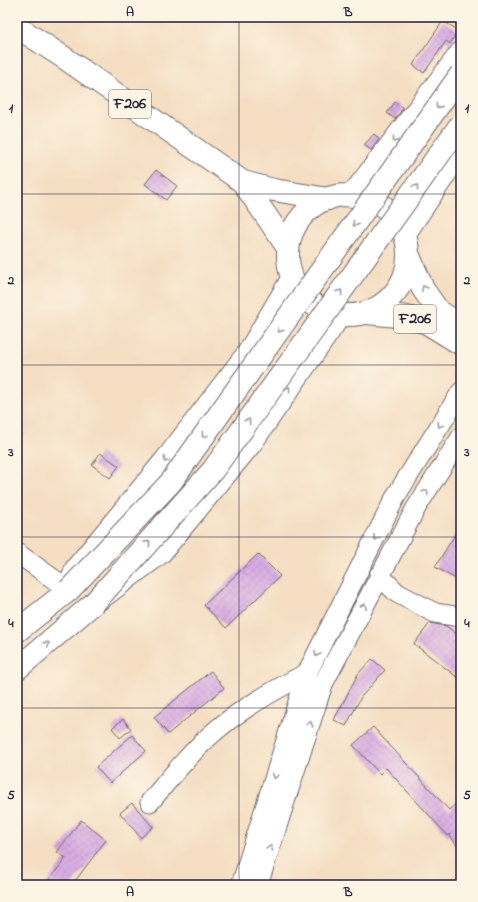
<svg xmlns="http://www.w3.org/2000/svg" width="478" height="902" font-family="'Indie Flower',sans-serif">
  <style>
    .building { fill: url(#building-cross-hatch) }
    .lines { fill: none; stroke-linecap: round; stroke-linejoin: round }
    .minor-casing { stroke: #6c646a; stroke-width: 21 }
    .major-casing { stroke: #6c646a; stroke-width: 24 }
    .highway-casing { stroke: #6c646a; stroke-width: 24 }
    .minor { stroke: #fff; stroke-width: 19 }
    .major { stroke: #fff; stroke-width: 22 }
    .highway { stroke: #fff; stroke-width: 22 }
    .highway-bridge-casing { stroke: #6c646a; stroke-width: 24; stroke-linecap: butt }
    .highway-bridge { stroke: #fff; stroke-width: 22 }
    .oneway { stroke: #9c9ca7 }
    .grid { fill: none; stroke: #22223b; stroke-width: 1; stroke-opacity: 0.55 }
    .labels { text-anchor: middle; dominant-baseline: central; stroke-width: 3.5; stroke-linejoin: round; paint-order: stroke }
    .shield { fill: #fcf5e5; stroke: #63616e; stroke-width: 1 }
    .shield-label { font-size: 16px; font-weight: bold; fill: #22223b }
    .neatline { fill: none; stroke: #22223b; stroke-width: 1.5 }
    .grid-label { font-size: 13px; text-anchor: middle; font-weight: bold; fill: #22223b }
  </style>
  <defs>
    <pattern id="building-cross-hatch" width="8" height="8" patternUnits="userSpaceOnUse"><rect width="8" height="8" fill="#d8aae3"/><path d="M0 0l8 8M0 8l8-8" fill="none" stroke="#b992c4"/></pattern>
  </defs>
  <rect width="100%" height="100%" fill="#fcf5e5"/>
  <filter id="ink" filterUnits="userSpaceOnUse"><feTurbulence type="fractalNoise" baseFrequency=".025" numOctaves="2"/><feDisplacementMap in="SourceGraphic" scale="8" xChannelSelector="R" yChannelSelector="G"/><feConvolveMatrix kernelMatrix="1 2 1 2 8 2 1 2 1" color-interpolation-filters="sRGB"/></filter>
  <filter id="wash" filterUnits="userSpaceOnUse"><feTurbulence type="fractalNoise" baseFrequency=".012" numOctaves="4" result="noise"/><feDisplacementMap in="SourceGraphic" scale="16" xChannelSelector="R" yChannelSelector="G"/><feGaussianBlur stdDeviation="0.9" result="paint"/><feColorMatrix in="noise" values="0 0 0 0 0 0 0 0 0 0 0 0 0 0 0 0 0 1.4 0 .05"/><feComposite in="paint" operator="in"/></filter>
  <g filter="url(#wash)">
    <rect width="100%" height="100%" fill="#f5dec2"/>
    <g id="blocks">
      <!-- building -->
      <path class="building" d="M443,21l15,9 -8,14 -4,-3 -22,32 -11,-8z
        M395,102l8,6 -8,11 -8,-6z
        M374,134l5,5 -8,11 -7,-5z
        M156,170l21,16 -11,14 -21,-16z
        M100,453l19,13 -9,12 -18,-13z
        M461,525v57l-26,-15z
        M258,554l22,22 -54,52 -22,-23z
        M430,623l16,3 15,11v43l-47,-36z
        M372,659l13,11 -24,27 -15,29 -12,-6 24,-46z
        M211,671l13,17 -56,46 -14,-17z
        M123,719l8,10 -11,9 -8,-10z
        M373,727l76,83 12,-11v53l-12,-18 -1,2 -62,-68 -6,6 -27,-29z
        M132,735l14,16 -36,32 -14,-16z
        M132,803l21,24 -12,11 -21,-25z
        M81,820l25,20 -34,45h-27l21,-27 -9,-6z"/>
    </g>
  </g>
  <g filter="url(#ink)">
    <use href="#blocks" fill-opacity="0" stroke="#6c646a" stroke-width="1"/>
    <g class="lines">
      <defs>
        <path id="minor" d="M17,553l52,37
          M379,575l18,18 38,20 26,4
          M150,802c20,-24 41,-50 64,-70 26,-23 62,-43 93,-59
          M241,885l66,-212 90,-179 64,-102
          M258,885l65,-201 93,-176 45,-71"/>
        <path id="major" d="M17,27l46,30 180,125 31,8 54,9
          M243,182l45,66
          M409,256l14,33 16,23 22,12
          M367,313l40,4 20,6 34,21"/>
        <path id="highway" d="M288 255a60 60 0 1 1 120 0a60 60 0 1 1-120 0Z
          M352,196l109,-143
          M405,233l56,-83
          M17,631l52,-41 7,-21 90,-109 83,-108 43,-73
          M17,669l77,-66 66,-50 91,-110 89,-128"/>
      </defs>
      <!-- minor casing -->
      <use href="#minor" class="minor-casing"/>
      <!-- major casing -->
      <use href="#major" class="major-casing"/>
      <!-- highway casing -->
      <use href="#highway" class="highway-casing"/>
      <!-- minor -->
      <use href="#minor" class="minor"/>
      <!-- major -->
      <use href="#major" class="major"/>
      <!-- highway -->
      <use href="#highway" class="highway"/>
      <defs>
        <path id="highway-bridge" d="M69,590l102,-108 290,-408
          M94,603l119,-133 248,-346"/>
      </defs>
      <!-- highway-bridge casing -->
      <use href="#highway-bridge" class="highway-bridge-casing"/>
      <!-- highway-bridge -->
      <use href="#highway-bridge" class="highway-bridge"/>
    </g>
    <!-- one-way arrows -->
    <defs><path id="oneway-chevron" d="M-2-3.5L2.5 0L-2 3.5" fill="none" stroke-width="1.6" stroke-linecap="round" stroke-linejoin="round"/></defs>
    <g class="oneway">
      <use href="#oneway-chevron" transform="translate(438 106) rotate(125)"/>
      <use href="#oneway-chevron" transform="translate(395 140) rotate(127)"/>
      <use href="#oneway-chevron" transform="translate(416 187) rotate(-54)"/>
      <use href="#oneway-chevron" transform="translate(355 224) rotate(125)"/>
      <use href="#oneway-chevron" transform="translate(424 288) rotate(-119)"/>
      <use href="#oneway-chevron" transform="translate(340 292) rotate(-54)"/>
      <use href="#oneway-chevron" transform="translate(280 330) rotate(125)"/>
      <use href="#oneway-chevron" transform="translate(288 389) rotate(-55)"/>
      <use href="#oneway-chevron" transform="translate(248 421) rotate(-54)"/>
      <use href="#oneway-chevron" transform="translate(440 425) rotate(122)"/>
      <use href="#oneway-chevron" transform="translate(204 435) rotate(126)"/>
      <use href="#oneway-chevron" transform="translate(166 460) rotate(129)"/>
      <use href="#oneway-chevron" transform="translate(426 492) rotate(-57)"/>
      <use href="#oneway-chevron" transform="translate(376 538) rotate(117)"/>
      <use href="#oneway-chevron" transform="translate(148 543) rotate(-48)"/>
      <use href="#oneway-chevron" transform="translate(364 606) rotate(-63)"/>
      <use href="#oneway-chevron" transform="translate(47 644) rotate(-40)"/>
      <use href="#oneway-chevron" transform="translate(317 654) rotate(117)"/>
      <use href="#oneway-chevron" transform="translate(310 724) rotate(-72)"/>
      <use href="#oneway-chevron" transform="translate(275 776) rotate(107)"/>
      <use href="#oneway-chevron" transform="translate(270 848) rotate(-72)"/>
    </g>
  </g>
  <!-- grid -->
  <path class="grid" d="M239,17v868M17,194h444M17,365h444M17,537h444M17,708h444"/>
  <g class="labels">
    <!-- shield labels -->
    <g class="shield">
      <rect x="109" y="90" width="42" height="28" rx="3"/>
      <rect x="394" y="305" width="42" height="28" rx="3"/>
    </g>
    <g class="shield-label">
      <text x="130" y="104">F206</text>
      <text x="415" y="319">F206</text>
    </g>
  </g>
  <!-- margin -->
  <rect width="478" height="902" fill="none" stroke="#fcf5e5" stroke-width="44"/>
  <rect x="22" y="22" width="434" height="858" class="neatline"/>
  <g class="grid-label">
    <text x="130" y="16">A</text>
    <text x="348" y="16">B</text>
    <text x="11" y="112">1</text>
    <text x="467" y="112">1</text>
    <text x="11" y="284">2</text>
    <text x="467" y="284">2</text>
    <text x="11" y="456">3</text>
    <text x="467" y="456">3</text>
    <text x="11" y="627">4</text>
    <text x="467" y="627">4</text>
    <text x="11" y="799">5</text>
    <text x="467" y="799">5</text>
    <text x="130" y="896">A</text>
    <text x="348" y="896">B</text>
  </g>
</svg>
